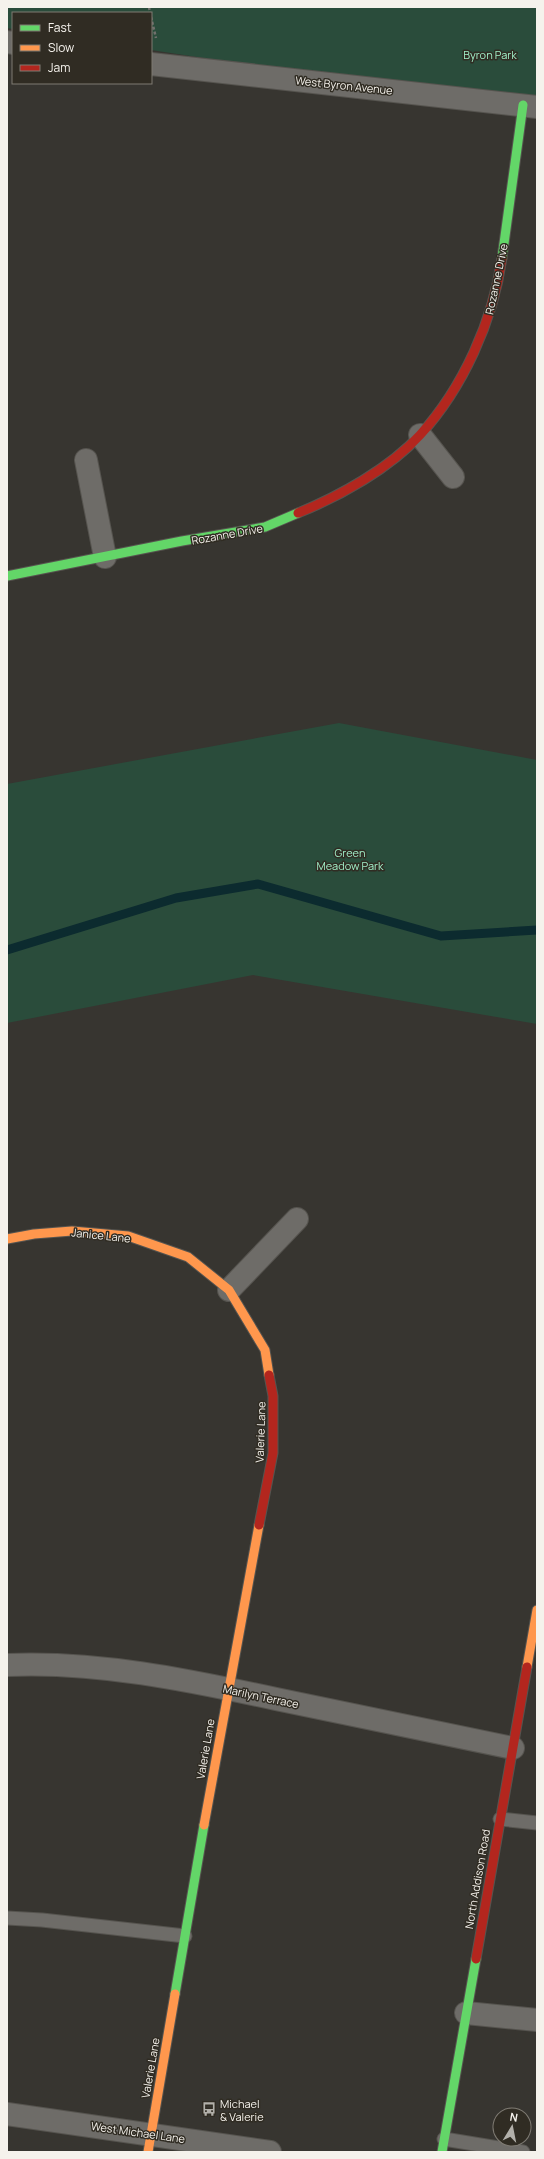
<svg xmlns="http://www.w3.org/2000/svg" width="544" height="2159" font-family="Manrope,sans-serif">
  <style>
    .green { fill: #2a4c3b }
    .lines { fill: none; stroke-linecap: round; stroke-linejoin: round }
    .stream { stroke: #0c2b2f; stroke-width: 9 }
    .lane-casing { stroke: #56544f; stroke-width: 15 }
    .street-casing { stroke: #56544f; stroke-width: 24 }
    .fast-casing { stroke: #56544f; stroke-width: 11 }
    .slow-casing { stroke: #56544f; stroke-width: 11 }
    .jam-casing { stroke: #56544f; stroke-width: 11 }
    .path { stroke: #72716d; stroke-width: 2.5; stroke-dasharray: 3 2; stroke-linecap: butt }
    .lane { stroke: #6e6c68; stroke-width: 13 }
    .street { stroke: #6e6c68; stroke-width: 22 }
    .fast { stroke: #63d668; stroke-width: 9 }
    .slow { stroke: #ff974d; stroke-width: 9 }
    .jam { stroke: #b3261e; stroke-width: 9 }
    .labels { text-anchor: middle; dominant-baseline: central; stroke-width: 3; stroke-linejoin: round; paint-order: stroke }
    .park-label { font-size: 11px; fill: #a0efc8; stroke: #302c23 }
    .street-label { font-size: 11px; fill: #f5f2ec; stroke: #302c23 }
    .poi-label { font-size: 11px; fill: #f5f2ec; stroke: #302c23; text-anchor: start }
  </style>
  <rect width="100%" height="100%" fill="#373530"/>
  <!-- green -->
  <path class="green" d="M7,7h530v102l-386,-59v-37h-138v16l-6,-1z
    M339,723l198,37v264l-284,-49 -246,48v-239z"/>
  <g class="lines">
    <!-- stream -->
    <path class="stream" d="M7,950l169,-52 82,-14 183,52 96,-6"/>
    <defs>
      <path id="lane" d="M500,1819l37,4
        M7,1918l35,2 143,16
        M444,2139l79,13"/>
      <path id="street" d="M7,42l6,1
        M151,64l386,43
        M420,435l33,42
        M86,460l19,97
        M229,1290l68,-71
        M7,1665c90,-4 181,15 269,34 79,17 158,33 237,49
        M466,2013l71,7
        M7,2114l263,38"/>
      <path id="fast" d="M502,258l21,-153
        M7,576l175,-35 83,-14 33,-14
        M175,1994l29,-169
        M442,2152l34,-193"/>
      <path id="slow" d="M7,1239l27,-5 38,-3 56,5 60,21 41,33 36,60 4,25
        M527,1667l10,-57
        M204,1825l55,-300
        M148,2152l27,-158"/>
      <path id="jam" d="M298,513c42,-17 92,-45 122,-78 43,-47 73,-114 82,-177
        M259,1525l14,-72v-57l-4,-21
        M476,1959l51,-292"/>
    </defs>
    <!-- lane casing -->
    <use href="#lane" class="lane-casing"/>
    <!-- street casing -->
    <use href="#street" class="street-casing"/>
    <!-- fast casing -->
    <use href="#fast" class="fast-casing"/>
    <!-- slow casing -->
    <use href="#slow" class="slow-casing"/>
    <!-- jam casing -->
    <use href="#jam" class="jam-casing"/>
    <!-- path -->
    <path class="path" d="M149,7l1,6
      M151,17l5,21"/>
    <!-- lane -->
    <use href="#lane" class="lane"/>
    <!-- street -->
    <use href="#street" class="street"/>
    <!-- fast -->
    <use href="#fast" class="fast"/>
    <!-- slow -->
    <use href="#slow" class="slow"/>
    <!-- jam -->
    <use href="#jam" class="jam"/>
  </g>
  <!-- icons -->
  <defs>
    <symbol id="bus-bare" viewBox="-9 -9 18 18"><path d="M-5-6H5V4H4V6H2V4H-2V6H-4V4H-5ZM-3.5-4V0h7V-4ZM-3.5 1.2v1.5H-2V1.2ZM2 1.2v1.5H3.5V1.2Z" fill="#b2b0aa" stroke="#302c23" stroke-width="2.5" paint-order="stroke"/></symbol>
  </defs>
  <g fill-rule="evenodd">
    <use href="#bus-bare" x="199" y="2099" width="20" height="20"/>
  </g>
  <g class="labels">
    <!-- park labels -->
    <g class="park-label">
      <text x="490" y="54">Byron Park</text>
      <text x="350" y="852">Green<tspan x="350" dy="13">Meadow Park</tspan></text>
    </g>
    <!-- street labels -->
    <g class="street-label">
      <text transform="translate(344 85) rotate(6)">West Byron Avenue</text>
      <text transform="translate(496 279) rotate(-78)">Rozanne Drive</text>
      <text transform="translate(227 534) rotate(-10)">Rozanne Drive</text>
      <text transform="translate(101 1235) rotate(6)">Janice Lane</text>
      <text transform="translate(260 1432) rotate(-88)">Valerie Lane</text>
      <text transform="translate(261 1696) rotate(12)">Marilyn Terrace</text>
      <text transform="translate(205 1749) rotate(-80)">Valerie Lane</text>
      <text transform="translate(477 1879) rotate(-80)">North Addison Road</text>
      <text transform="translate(150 2068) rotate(-80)">Valerie Lane</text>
      <text transform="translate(138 2132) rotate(8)">West Michael Lane</text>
    </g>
    <!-- poi labels -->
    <g class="poi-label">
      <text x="220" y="2103">Michael<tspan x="220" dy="13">&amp; Valerie</tspan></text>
    </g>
  </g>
  <!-- border -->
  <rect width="544" height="2159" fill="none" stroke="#f5f2ec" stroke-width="16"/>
  <!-- legend -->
  <rect x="12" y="12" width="140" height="72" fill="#302c23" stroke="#7f7b73"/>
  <rect x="20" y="25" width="20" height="6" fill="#63d668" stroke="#7f7b73"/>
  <text x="48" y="32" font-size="12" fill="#f5f2ec">Fast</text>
  <rect x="20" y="45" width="20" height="6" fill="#ff974d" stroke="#7f7b73"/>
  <text x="48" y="52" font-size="12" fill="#f5f2ec">Slow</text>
  <rect x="20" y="65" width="20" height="6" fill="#b3261e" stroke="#7f7b73"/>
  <text x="48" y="72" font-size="12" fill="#f5f2ec">Jam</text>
  <!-- north arrow -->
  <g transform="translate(512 2127) rotate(10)"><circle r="19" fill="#302c23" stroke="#7f7b73"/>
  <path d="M0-3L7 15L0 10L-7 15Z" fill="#b2b0aa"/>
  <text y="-6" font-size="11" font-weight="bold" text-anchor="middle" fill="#f5f2ec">N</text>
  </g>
</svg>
